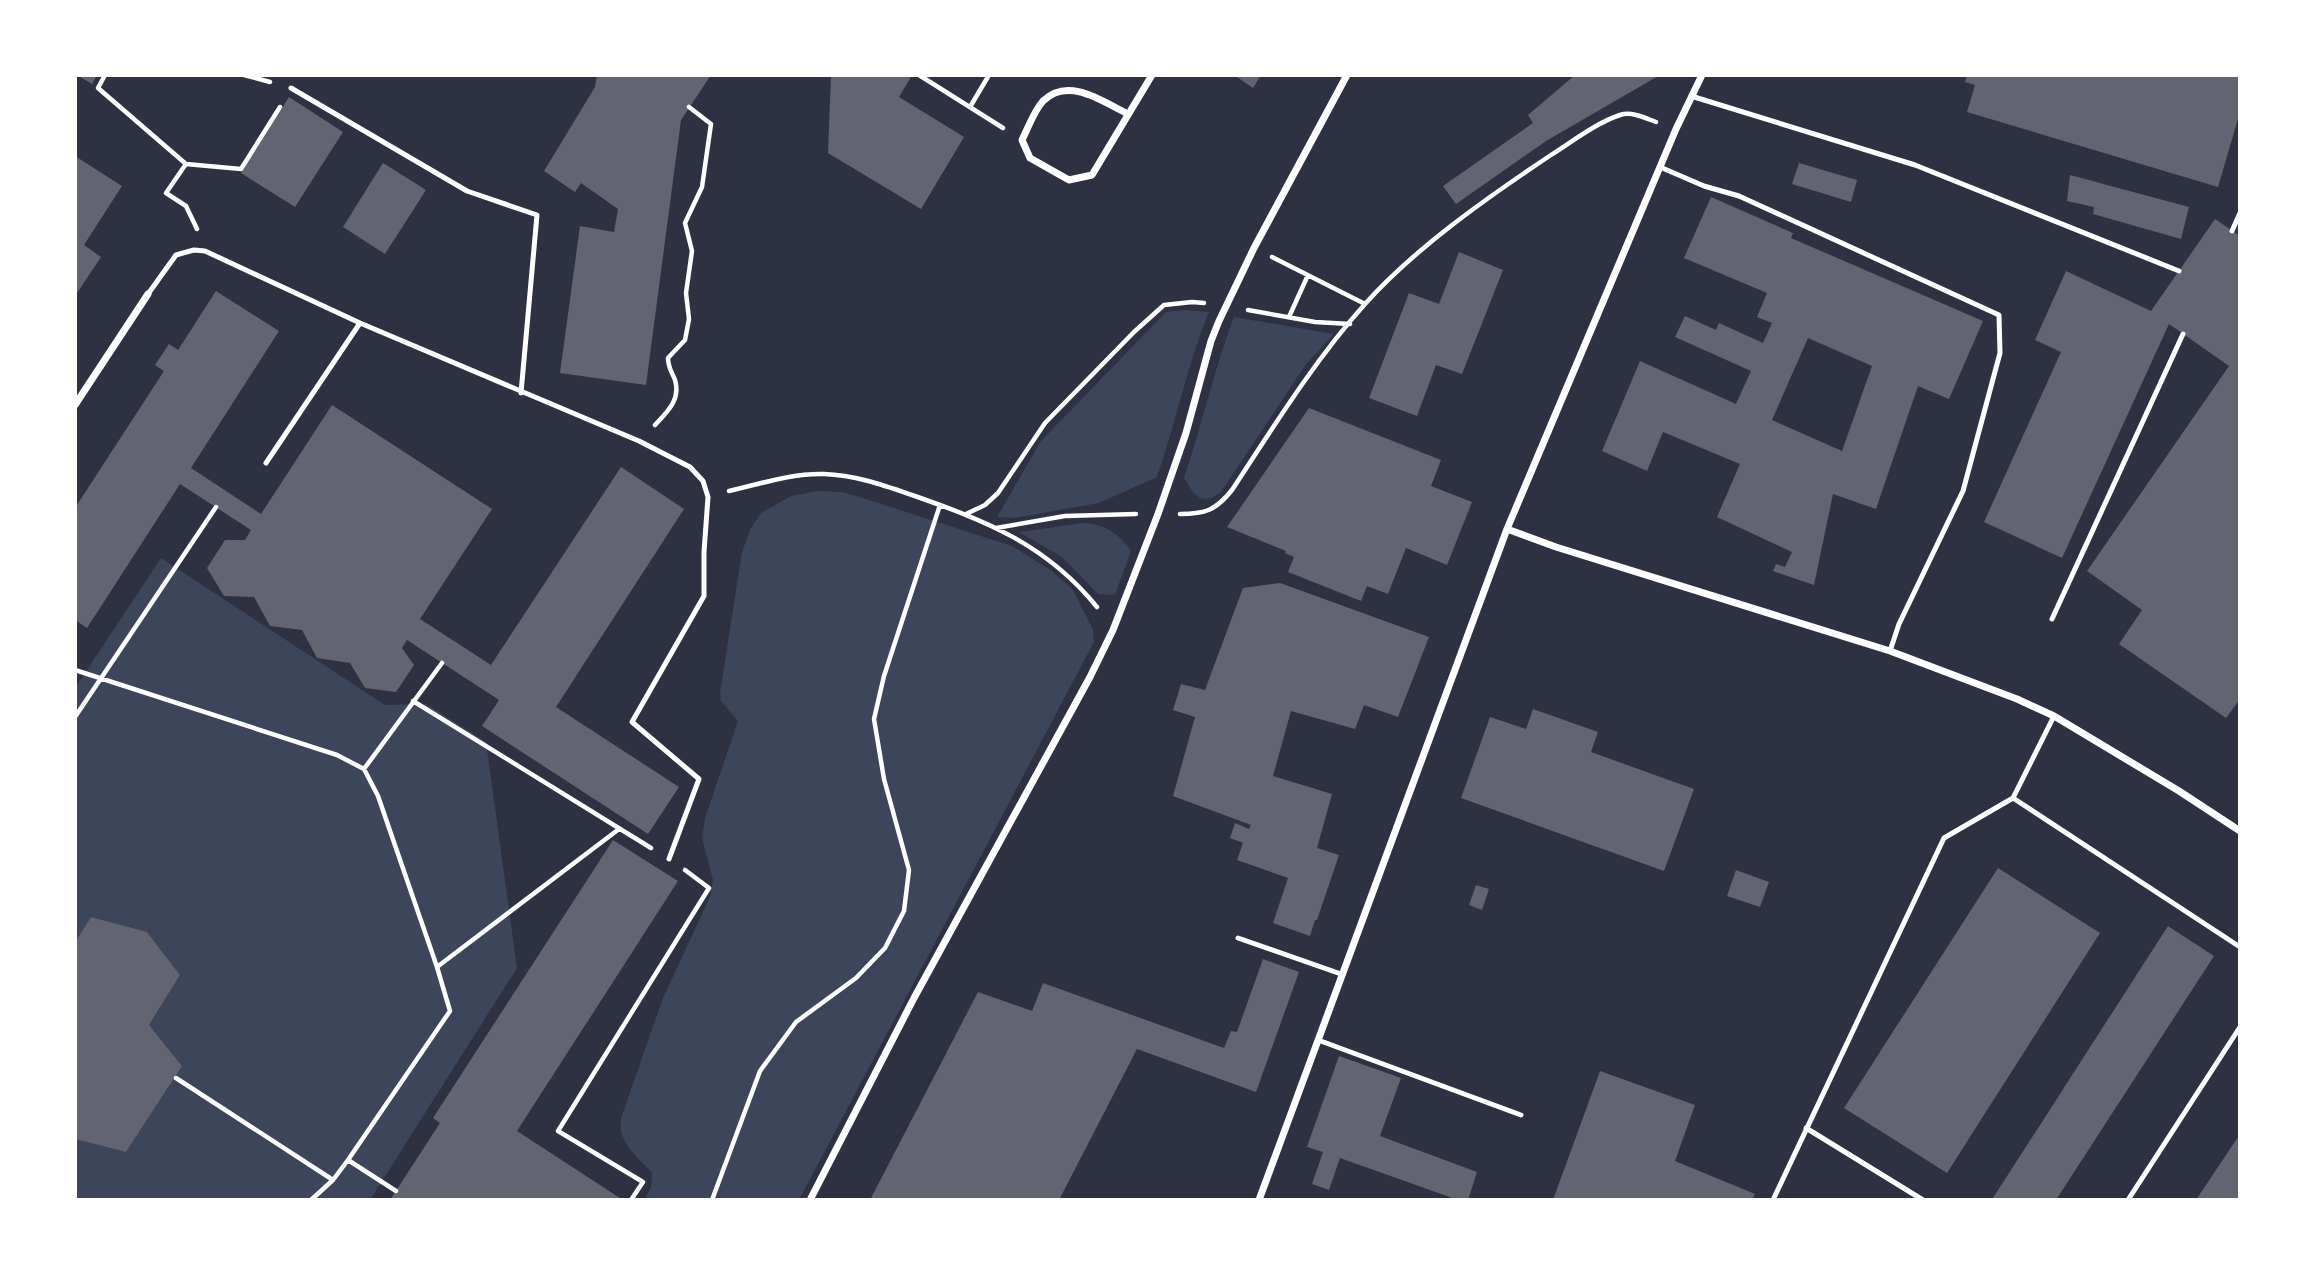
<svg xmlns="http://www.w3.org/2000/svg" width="2315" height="1275" font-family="Barlow,sans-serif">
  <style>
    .green { fill: #3c4559 }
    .building { fill: #626471; fill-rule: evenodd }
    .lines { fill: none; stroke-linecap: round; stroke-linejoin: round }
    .path { stroke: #fff; stroke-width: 4.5 }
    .service { stroke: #fff; stroke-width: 5 }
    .minor { stroke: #fff; stroke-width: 7 }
  </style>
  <rect width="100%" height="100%" fill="#2d3142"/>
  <!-- green -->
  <path class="green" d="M1185,310l24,2c-22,53 -33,111 -52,165l-58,26 -85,15 -17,-1 44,-76 125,-129z
    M1234,317l100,17 -28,30 -85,128c-19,15 -27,3 -37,-14 18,-53 30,-109 50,-161z
    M818,491l24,1 21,6 149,48 40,25 21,19 20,40 1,12 -295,558h-155l7,-13 1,-14c-15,-17 -35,-30 -31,-55l42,-120 47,-101 3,-17 -11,-42 3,-20 33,-97 -17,-20 -1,-8 22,-141 9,-24 10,-15 30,-17z
    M1083,523c21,1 36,10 48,28l-16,44 -17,-1 -36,-37 -43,-25z
    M161,558l224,147 41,-1 60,38 31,226 -147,232h-295v-61l51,13 56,-86 -33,-41 31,-50 -32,-42 -57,-16 -16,25v-254z"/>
  <!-- building -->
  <path class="building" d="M77,75h20l-5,9z
    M597,75h114l-30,45 -35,265 -86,-12 20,-147 34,6 4,-23 -37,-26 -6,9 -31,-21 51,-84z
    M831,75h81l-13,22 65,40 -43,72 -93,-56z
    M1234,75h27l-8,13z
    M1575,75h85l-114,66 -90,63 -13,-18 90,-63 -5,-8z
    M1967,75h273v37l-22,75 -251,-75 8,-27 -10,-3z
    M289,97l54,35 -48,75 -54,-34z
    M75,156l47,30 -38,59 17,12 -26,39z
    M383,163l43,27 -41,64 -42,-27z
    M1799,163l58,17 -6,22 -59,-18z
    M2070,175l119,32 -8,32 -88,-25 1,-7 -27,-6z
    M1711,197l82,36 -2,5 192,83 -34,78 -31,-13 -42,123 -43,-15 -19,91 -41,-14 3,-7 9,3 7,-15 -75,-35 23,-53 -77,-32 -16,39 -45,-20 38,-90 96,43 15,-33 -76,-34 10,-21 31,14 3,-7 44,20 9,-20 -15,-6 10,-24 -83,-35zM1808,338l64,28 -30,85 -70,-31z
    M2215,219l25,17v463l-14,19 -107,-74 23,-34 -55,-39 142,-205 -60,-42 -107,234 -78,-36 77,-170 -26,-12 31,-69 85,40z
    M1459,252l44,18 -41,104 -26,-9 -19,51 -48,-18 40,-105 30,11z
    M216,291l63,40 -88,137 70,46 71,-109 160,104 -72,110 71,46 130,-198 63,42 -128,198 123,80 -31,47 -166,-108 17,-26 -92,-60 -5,8 12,17 -18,27 -31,-4 -15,-25 -33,-5 -15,-28 -32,-4 -16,-29 -30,-1 -17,-28 18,-28h20l6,-10 -71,-46 -93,144 -12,-8v-112l89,-137 -9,-6 14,-21 9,6z
    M1309,408l132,52 -10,26 41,16 -25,63 -41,-17 -18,46 -21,-8 -6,15 -73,-29 6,-15 -9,-4 1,-2 -59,-24z
    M1280,583l149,54 -31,80 -34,-12 -9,24 -64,-18 -18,65 59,18 -15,54 22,7 -22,65h-2l-5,16 -37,-13 15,-45 -51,-18 6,-17 -13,-5 5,-15 14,6 2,-4 -78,-29 22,-79 -22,-7 8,-26 24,6 38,-102z
    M1533,709l65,23 -7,20 103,37 -30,82 -203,-73 29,-81 36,12z
    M613,840l65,41 -161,250 106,69h-233l50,-77 -7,-5z
    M1998,868l102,65 -153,240 -103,-65z
    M1736,870l33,12 -9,25 -33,-11z
    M1476,885l13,4 -7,21 -13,-5z
    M91,917l56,15 33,43 -31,50 33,41 -56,86 -51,-13v-197z
    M2168,926l46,30 -158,244h-60l-3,-2z
    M1263,959l36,13 -43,120 -119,-43 -78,151h-189l108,-208 54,19 11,-28 181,65 7,-17 6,1z
    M1339,1056l62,22 -21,58 97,36 -9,28h-10l-118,-42 -11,32 -17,-6 11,-32 -16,-5z
    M1600,1071l95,34 -20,56 80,33 -3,6h-199z
    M2240,1134v66h-44z"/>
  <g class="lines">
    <!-- path -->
    <path class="path" d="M105,75l-7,13 88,76 55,5 39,-62
      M244,75l26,7
      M919,75l84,53
      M970,107l19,-32
      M186,164l-20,29 20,13 11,23
      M1272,257l93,47
      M1248,310l67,12 35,2
      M1289,317l19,-42
      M655,425c12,-13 26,-25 20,-45 -3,-8 -7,-12 -7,-22l17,-18 4,-21 -3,-26 6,-42 -7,-28 17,-36 9,-63 -22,-17
      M729,491c31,-7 63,-18 95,-17 31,1 59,11 88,21 74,26 134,49 185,112
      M966,514l19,-9 13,-12 47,-70 89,-91 30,-27 28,-3 12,1
      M1180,514c26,0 36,-4 52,-24 42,-64 82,-129 133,-186 50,-56 123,-107 186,-149 22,-14 45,-32 69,-40 12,-4 25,3 36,7
      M996,528l69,-12 71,-2
      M75,670l262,85 27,14 14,27 59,171 13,44 -102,149 -15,20 -22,20
      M413,701l238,147
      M75,717l141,-210
      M364,769l78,-106
      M437,967l182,-138
      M176,1078l157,102
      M348,1160l48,31
      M631,1200l12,-18 -85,-51 151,-243 -24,-18
      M712,1200l48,-129 36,-49 60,-44 29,-30 19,-37 5,-41 -25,-91 -10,-60 10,-43 56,-171"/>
    <!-- service -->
    <path class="service" d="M291,88l176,103 70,24 -16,178
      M1691,96l224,69 264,106
      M1660,167l44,19 35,10 260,119 1,38 -37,138 -64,133 -9,27
      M2232,231l8,-18
      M148,294l28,-39 18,-5 11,1 155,72 279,118 51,26 13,14 5,16 -4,55v44l-72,126 67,57 -30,80
      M266,463l94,-140
      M2052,619l131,-285
      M2013,798l227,149
      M1238,938l103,36
      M1318,1040l203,75
      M1806,1128l117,72
      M1773,1200l171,-362 69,-40 41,-82
      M2128,1200l112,-173"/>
    <!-- minor -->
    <path class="minor" d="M1128,114c-25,-12 -59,-38 -85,-13 -9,10 -15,27 -21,39l8,18 39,22 23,-5 60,-100
      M75,405l73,-111
      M1507,529l49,18 334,104 127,48 37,17 125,75 61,40
      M810,1200l104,-202 176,-321 23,-47 45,-116 28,-81 25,-92 8,-20 35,-73 93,-173
      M1259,1200l248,-671 169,-400 26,-54"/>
  </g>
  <!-- border -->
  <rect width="2315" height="1275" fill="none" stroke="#ffffff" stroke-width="154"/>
</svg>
